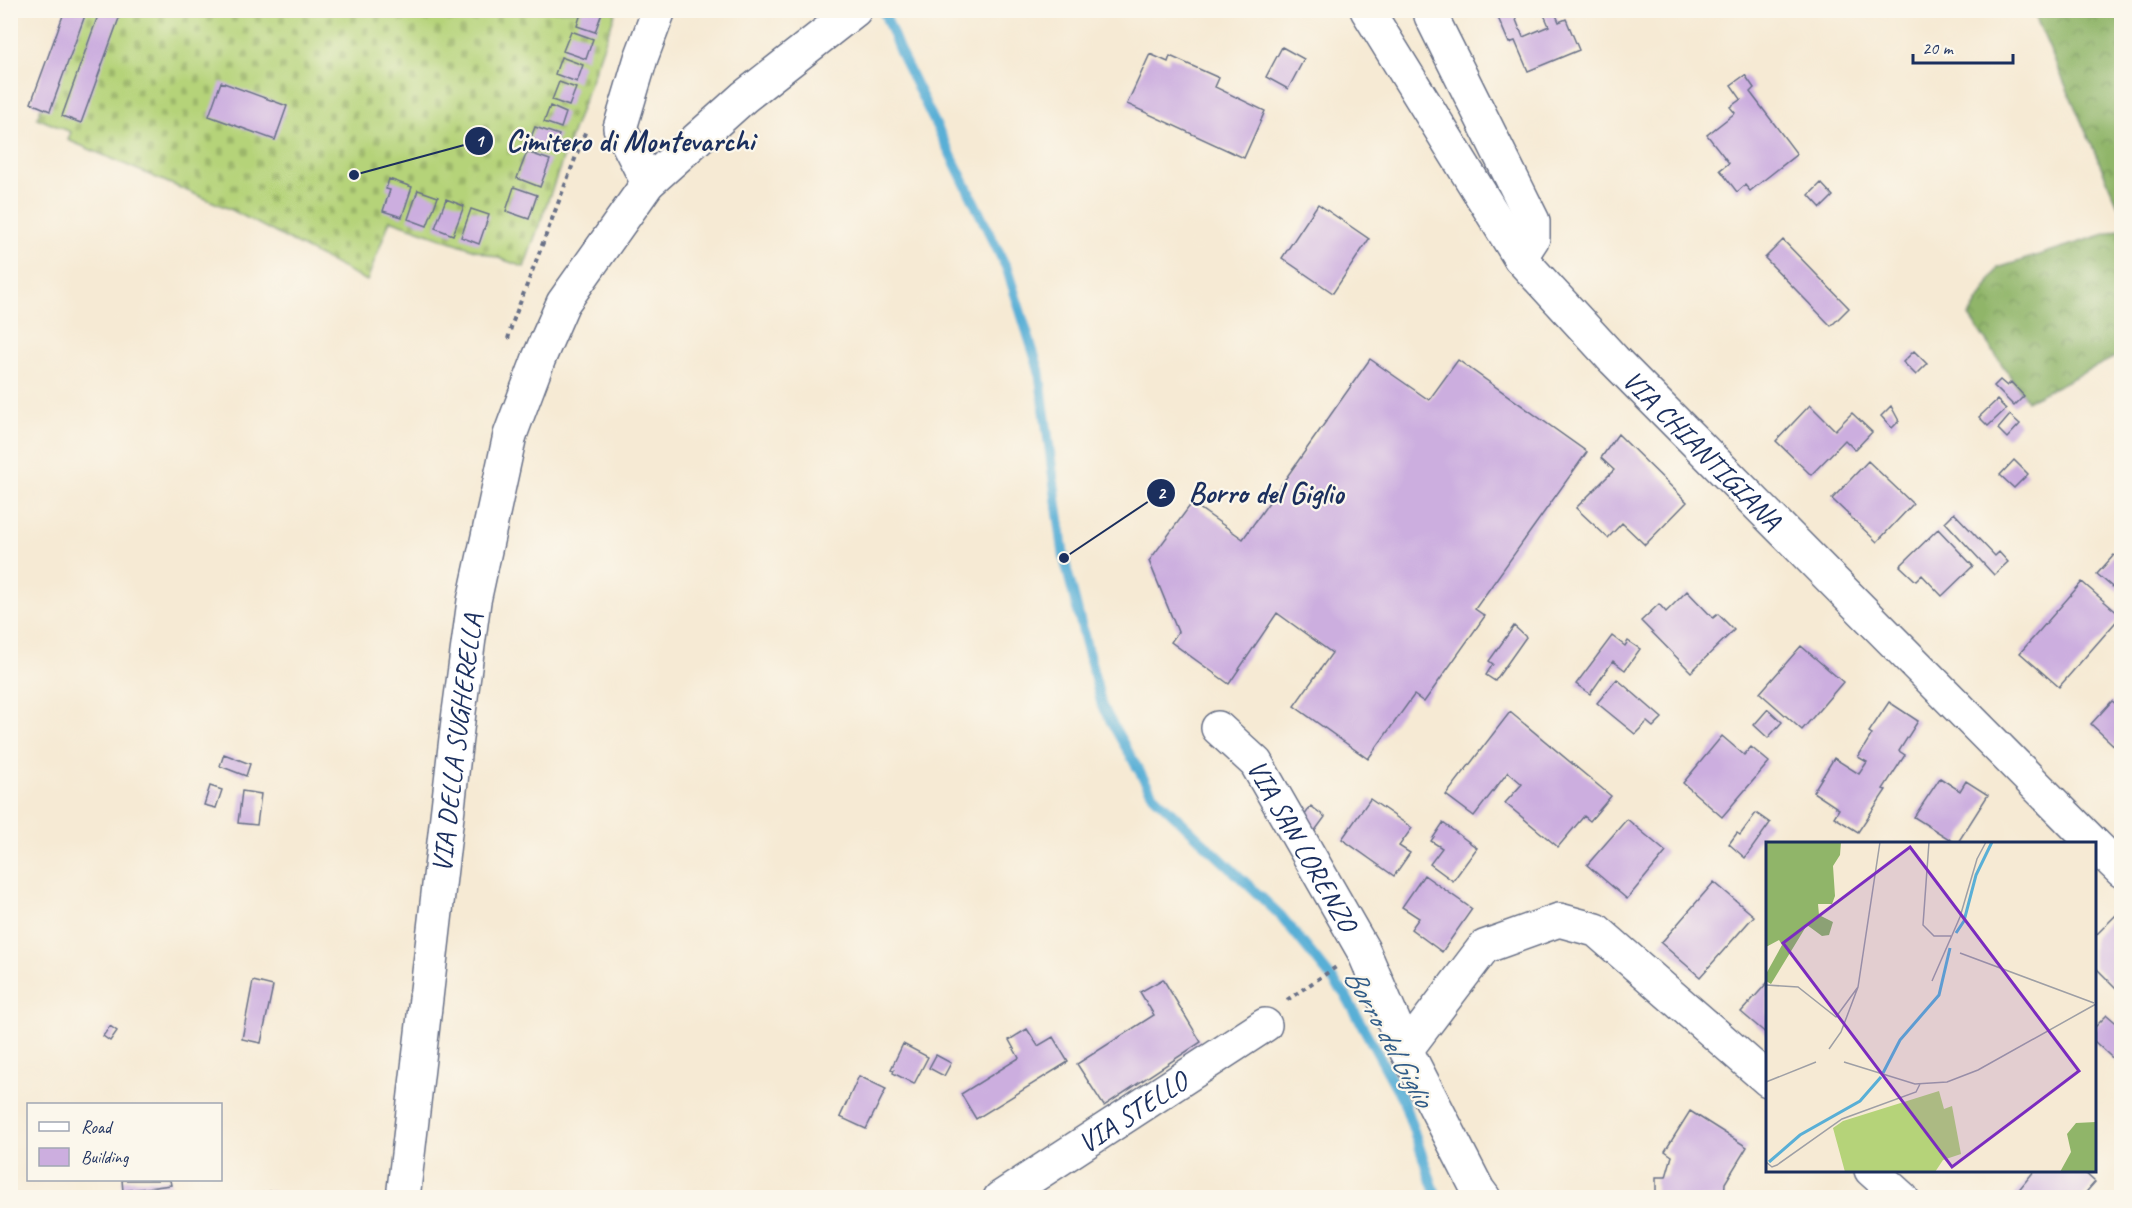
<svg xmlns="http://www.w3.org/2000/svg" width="2132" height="1208" font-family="Caveat,sans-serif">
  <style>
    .forest { fill: url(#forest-crowns); stroke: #567264; stroke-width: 1.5 }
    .cemetery { fill: url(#cemetery-stones); stroke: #68816c; stroke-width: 1.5 }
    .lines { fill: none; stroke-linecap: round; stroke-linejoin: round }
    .stream { stroke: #59afd6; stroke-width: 10 }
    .building { fill: #ccaedf }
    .minor-casing { stroke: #687087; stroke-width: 36 }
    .major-casing { stroke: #687087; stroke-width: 36 }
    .path { stroke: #687087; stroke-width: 4; stroke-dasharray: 4.5 4.5; stroke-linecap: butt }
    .minor { stroke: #fff; stroke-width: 33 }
    .major { stroke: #fff; stroke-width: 33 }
    .labels { text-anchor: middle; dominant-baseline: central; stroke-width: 4.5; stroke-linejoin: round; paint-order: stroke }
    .street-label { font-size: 28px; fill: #1b2f5e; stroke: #fbf7ec }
    .water-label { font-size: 30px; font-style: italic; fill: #315c88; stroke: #fbf7ec }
    .inset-river { fill: none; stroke: #59afd6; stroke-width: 3 }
    .inset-road { fill: none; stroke: #9e9fa5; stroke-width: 1.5 }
    .view { fill: #7b2cbf; fill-opacity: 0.15; stroke: #7b2cbf; stroke-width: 3 }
    .inset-edge { fill: none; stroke: #1b2f5e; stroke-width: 3 }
    .leader { fill: none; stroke: #1b2f5e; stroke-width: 2 }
    .callout-dot { fill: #1b2f5e; stroke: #fbf7ec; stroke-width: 2 }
    .mark-label { font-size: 18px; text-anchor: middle; font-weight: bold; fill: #fff }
    .callout-label { font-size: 30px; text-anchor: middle; font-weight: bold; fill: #1b2f5e; stroke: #fbf7ec; stroke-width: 4.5; stroke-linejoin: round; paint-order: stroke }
  </style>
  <defs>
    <pattern id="forest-crowns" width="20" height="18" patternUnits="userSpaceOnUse" patternTransform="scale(1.5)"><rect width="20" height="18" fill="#90b569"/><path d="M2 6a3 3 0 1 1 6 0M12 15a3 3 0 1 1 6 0" fill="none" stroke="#75945a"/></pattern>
    <pattern id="cemetery-stones" width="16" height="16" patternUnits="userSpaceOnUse" patternTransform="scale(1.5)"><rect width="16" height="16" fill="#b5d379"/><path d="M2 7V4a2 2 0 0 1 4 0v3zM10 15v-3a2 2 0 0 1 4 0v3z" fill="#9bb56b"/></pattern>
  </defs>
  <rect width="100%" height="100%" fill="#fbf7ec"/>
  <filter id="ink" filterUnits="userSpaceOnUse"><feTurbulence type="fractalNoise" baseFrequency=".0167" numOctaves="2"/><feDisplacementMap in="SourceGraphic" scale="12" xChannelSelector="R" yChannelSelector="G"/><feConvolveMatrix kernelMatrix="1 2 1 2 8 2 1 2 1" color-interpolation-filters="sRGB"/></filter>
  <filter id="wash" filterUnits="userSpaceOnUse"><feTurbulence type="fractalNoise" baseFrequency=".008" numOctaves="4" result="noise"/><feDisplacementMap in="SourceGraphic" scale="24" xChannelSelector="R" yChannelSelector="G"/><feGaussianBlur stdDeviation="1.35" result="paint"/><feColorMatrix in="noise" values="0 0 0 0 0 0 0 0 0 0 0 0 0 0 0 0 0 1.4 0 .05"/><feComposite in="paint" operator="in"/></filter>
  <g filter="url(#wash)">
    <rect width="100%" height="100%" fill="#f6ead4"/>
    <!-- forest -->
    <path class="forest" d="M2033,11h88v201z
      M2121,229v125l-94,47 -58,-85 29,-48z"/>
    <!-- cemetery -->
    <path class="cemetery" d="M78,11h538l-92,256 -134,-47 -23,61 -135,-71 -164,-70 3,-8 -34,-14z"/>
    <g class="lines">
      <!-- stream -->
      <path class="stream" d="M883,10l17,42 107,217 32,101 25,188 38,148 51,89 128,121 65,80 57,104 34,98"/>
    </g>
    <g id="blocks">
      <!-- building -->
      <path class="building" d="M65,10h22l-37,101 -19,-8z
        M100,10h22l-41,113 -19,-7z
        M582,10h21l-8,22 -18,-6z
        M1488,10h24l11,27 26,-11 -7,-16h12l5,12 7,-3 13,31 -51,21 -13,-30 -6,2 -13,-30 -6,2z
        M571,31l22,8 -7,20 -23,-8z
        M1282,47l22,12 -16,30 -22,-12z
        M1150,54l18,8 2,-6 49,22 -4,9 50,24 -21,47 -117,-54z
        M561,57l22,8 -6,17 -22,-8z
        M1745,75l9,13 -4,4 47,62 -47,37 -5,-6 -8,7 -17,-22 9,-7 -22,-28 28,-22 -5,-6 11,-8 -10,-14z
        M221,82l66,24 -12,34 -66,-24z
        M559,82l17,6 -7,18 -17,-6z
        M550,106l16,7 -5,15 -17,-6z
        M535,127l24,8 -7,18 -24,-8z
        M527,152l23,8 -10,27 -23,-9z
        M389,179l23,8 -10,30 -19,-6 7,-21 -4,-1z
        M1821,183l12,13 -12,12 -12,-13z
        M514,187l23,8 -8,24 -23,-8z
        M418,190l20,7 -11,29 -19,-7z
        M446,199l18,7 -11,29 -18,-7z
        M1318,204l51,35 -36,54 -51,-35z
        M471,209l18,6 -10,29 -18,-7z
        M1783,240l66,68 -18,18 -66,-68z
        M1914,351l13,13 -11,11 -13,-13z
        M1370,359l59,41 29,-40 129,92 -112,157 10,7 -61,86 -10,-7 -46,64 -74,-53 38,-53 -55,-40 -48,71 -58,-42 7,-10 -29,-71 43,-58 51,36z
        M2000,380l7,6 4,-4 13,14 -10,10 -20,-20z
        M1997,400l9,9 -18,17 -9,-9z
        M1810,405l25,25 17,-17 20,19 -17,18 -10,-10 -34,35 -35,-34z
        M1891,406l8,15 -7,7 -11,-12z
        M2010,415l10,9 -13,14 -9,-9z
        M1618,434l69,68 -42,43 -23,-22 -14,15 -32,-30 38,-38 -13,-12z
        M2014,460l14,14 -14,14 -14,-13z
        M1868,461l45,43 -36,38 -45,-43z
        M1954,513l41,43 4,-4 9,10 -14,13 -49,-53z
        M1938,529l35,37 -31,30 -20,-21 -6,6 -16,-15z
        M2114,555l8,6v26l-5,4 -20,-17z
        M2082,582l39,34 -62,71 -39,-34z
        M1687,591l26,27 5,-4 16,16 -43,42 -50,-51 18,-17 7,8z
        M1514,626l12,11 -31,44 -9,-6 7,-11 -4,-3z
        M1612,636l13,10 3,-5 12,8 -15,21 -12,-9 -23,33 -14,-10z
        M1801,646l42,36 -41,48 -42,-37z
        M1617,679l45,39 -9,9 -6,-5 -12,12 -38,-31z
        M2122,698v55l-31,-29 21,-23 4,3z
        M1889,702l29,19 -19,30 6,4 -22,34 3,1 -28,42 -24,-15 5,-8 -26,-17 21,-34 25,16 8,-12 -9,-5 14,-23 -3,-2z
        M1768,709l14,13 -14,16 -14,-13z
        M1510,712l101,84 -21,25 -6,-5 -26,31 -53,-44 17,-19 -14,-12 -34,44 -28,-21z
        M1722,736l22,19 7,-8 18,15 -47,55 -39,-34z
        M224,754l26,10 -4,12 -26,-10z
        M1940,778l20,13 6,-10 22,14 -31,49 -43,-27z
        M210,786l12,4 -6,18 -12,-3z
        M242,791l19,3 -4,31 -19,-2z
        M1370,799l42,29 -13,18 11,7 -16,23 -52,-37z
        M1311,806l14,11 -11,15 -14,-10z
        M1756,813l14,10 -25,35 -16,-14 8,-11 3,2z
        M1627,819l39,33 -39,47 -40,-34z
        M1443,823l34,25 -24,33 -23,-17 12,-16 -11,-7z
        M1424,875l48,34 -30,43 -31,-23 8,-11 -17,-11z
        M1714,882l40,34 -54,61 -39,-34z
        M2116,915l6,6v64l-5,4 -23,-23v-29z
        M1163,979l38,63 -97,64 -27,-42 77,-49 -14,-23z
        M253,981l20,5 -12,57 -19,-4z
        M1768,982v53l-27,-23z
        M2107,1015l15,13v39l-28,-26v-13z
        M110,1026l7,5 -7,10 -7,-5z
        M1027,1029l11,17 15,-9 15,25 -92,57 -15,-25 58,-36 -10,-18z
        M903,1044l25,13 -14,27 -21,-11 1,-3 -3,-1z
        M936,1055l15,8 -7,13 -15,-8z
        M859,1076l27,13 -20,40 -26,-12z
        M1690,1111l57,36 -22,36 -1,15h-68v-21h10l6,-21 -7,-5z
        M2035,1170h47l13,12 -14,16h-69z
        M122,1180h48l1,5 -48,6z
        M272,1191l1,7h-31v-2z"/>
    </g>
  </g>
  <g filter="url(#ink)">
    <use href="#blocks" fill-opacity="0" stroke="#687087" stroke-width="1.5"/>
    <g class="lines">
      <defs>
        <g id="minor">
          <path d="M1431,10v6l102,205v17l-13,20"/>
          <path d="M648,183l-28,-55 21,-70 18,-48"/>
          <path id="s1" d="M1218,728l38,35 107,187 43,100 72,140 6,8"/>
          <path d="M1406,1050l78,-103 75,-27 37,10 172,150"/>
          <path d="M1871,1170l31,28"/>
          <path id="s2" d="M403,1198l56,-486 15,-111 36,-166 29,-77 24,-55 85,-120 96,-86 111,-87"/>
          <path id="s3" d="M1000,1198l265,-173"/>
        </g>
        <g id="major">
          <path id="s4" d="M1367,10l153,248 94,102 480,484"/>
          <path d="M2094,844l28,27"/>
        </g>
      </defs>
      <!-- minor casing -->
      <use href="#minor" class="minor-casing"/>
      <!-- major casing -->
      <use href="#major" class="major-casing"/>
      <!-- path -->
      <path class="path" d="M508,339l4,-15 74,-194
        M1287,1000l49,-33"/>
      <!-- minor -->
      <use href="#minor" class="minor"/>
      <!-- major -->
      <use href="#major" class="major"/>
    </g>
  </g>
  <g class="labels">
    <!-- street labels -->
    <g class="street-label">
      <text stroke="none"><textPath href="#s4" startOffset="556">VIA CHIANTIGIANA</textPath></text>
      <text stroke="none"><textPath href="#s2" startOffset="458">VIA DELLA SUGHERELLA</textPath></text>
      <text stroke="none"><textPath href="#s1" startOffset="146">VIA SAN LORENZO</textPath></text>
      <text stroke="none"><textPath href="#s3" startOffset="158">VIA STELLO</textPath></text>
    </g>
    <!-- water labels -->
    <g class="water-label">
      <text transform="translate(1389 1037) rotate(61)">Borro del Giglio</text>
    </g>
  </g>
  <!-- overview -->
  <g transform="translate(1766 842)">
    <rect width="330" height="330" fill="#f6ead4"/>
    <path d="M0,0h75l-1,13 -7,11 2,30 -3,8h-14l1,11 14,7 -4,13 -7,1 -15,-11 -36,59 -5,-3v-7l16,-29 -3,-5 -13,7zM330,280v50h-36l11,-20 -4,-18 9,-11z" fill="#90b569"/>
    <path d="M173,249l5,18 8,-3 9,48 -18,6 -8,12h-90l-12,-44 10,-7z" fill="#b5d379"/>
    <path class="inset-river" d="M190,91l8,-12 12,-46 16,-33M117,231l17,-33 39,-45 11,-47M3,320l31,-27 60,-34 21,-24"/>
    <path class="inset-road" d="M163,0l-6,83 11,11h17M194,111l134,50M166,139l28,-64 17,-58 9,-17M0,143l32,2 38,30 22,-30M63,207l12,-17 17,-45 22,-145M78,220l71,22 32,-2 31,-12 118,-66M0,240l50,-20M0,320l6,5 5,-2 65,-46 74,-27 4,-8"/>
    <path class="view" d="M144,5l169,224 -127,96 -169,-224z"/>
    <rect width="330" height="330" class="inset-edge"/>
  </g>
  <!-- callouts -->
  <path class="leader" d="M354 175L479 141M1064 558L1161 493"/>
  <g class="callout-dot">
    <circle cx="354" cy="175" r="6"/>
    <circle cx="1064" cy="558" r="6"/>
    <circle cx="479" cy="141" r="15"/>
    <circle cx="1161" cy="493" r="15"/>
  </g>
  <g class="mark-label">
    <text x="479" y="147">1</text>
    <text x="1161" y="499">2</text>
  </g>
  <g class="callout-label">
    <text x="630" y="151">Cimitero di Montevarchi</text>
    <text x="1266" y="503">Borro del Giglio</text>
  </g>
  <!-- margin -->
  <rect width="2132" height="1208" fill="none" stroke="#fbf7ec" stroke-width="36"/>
  <!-- legend -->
  <rect x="27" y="1103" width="195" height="78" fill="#fbf7ec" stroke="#a1a7b3" stroke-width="1.5"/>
  <rect x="39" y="1122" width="30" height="9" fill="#ffffff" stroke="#a1a7b3" stroke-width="1.5"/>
  <text x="81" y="1133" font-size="18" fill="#1b2f5e">Road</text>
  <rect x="39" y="1148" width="30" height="18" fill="#ccaedf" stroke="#a1a7b3" stroke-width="1.5"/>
  <text x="81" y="1163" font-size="18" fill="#1b2f5e">Building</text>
  <!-- scale -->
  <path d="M1913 54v9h100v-9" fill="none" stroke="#1b2f5e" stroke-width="3"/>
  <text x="1922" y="54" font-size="18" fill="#1b2f5e" stroke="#fbf7ec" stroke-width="4.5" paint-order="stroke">20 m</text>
</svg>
